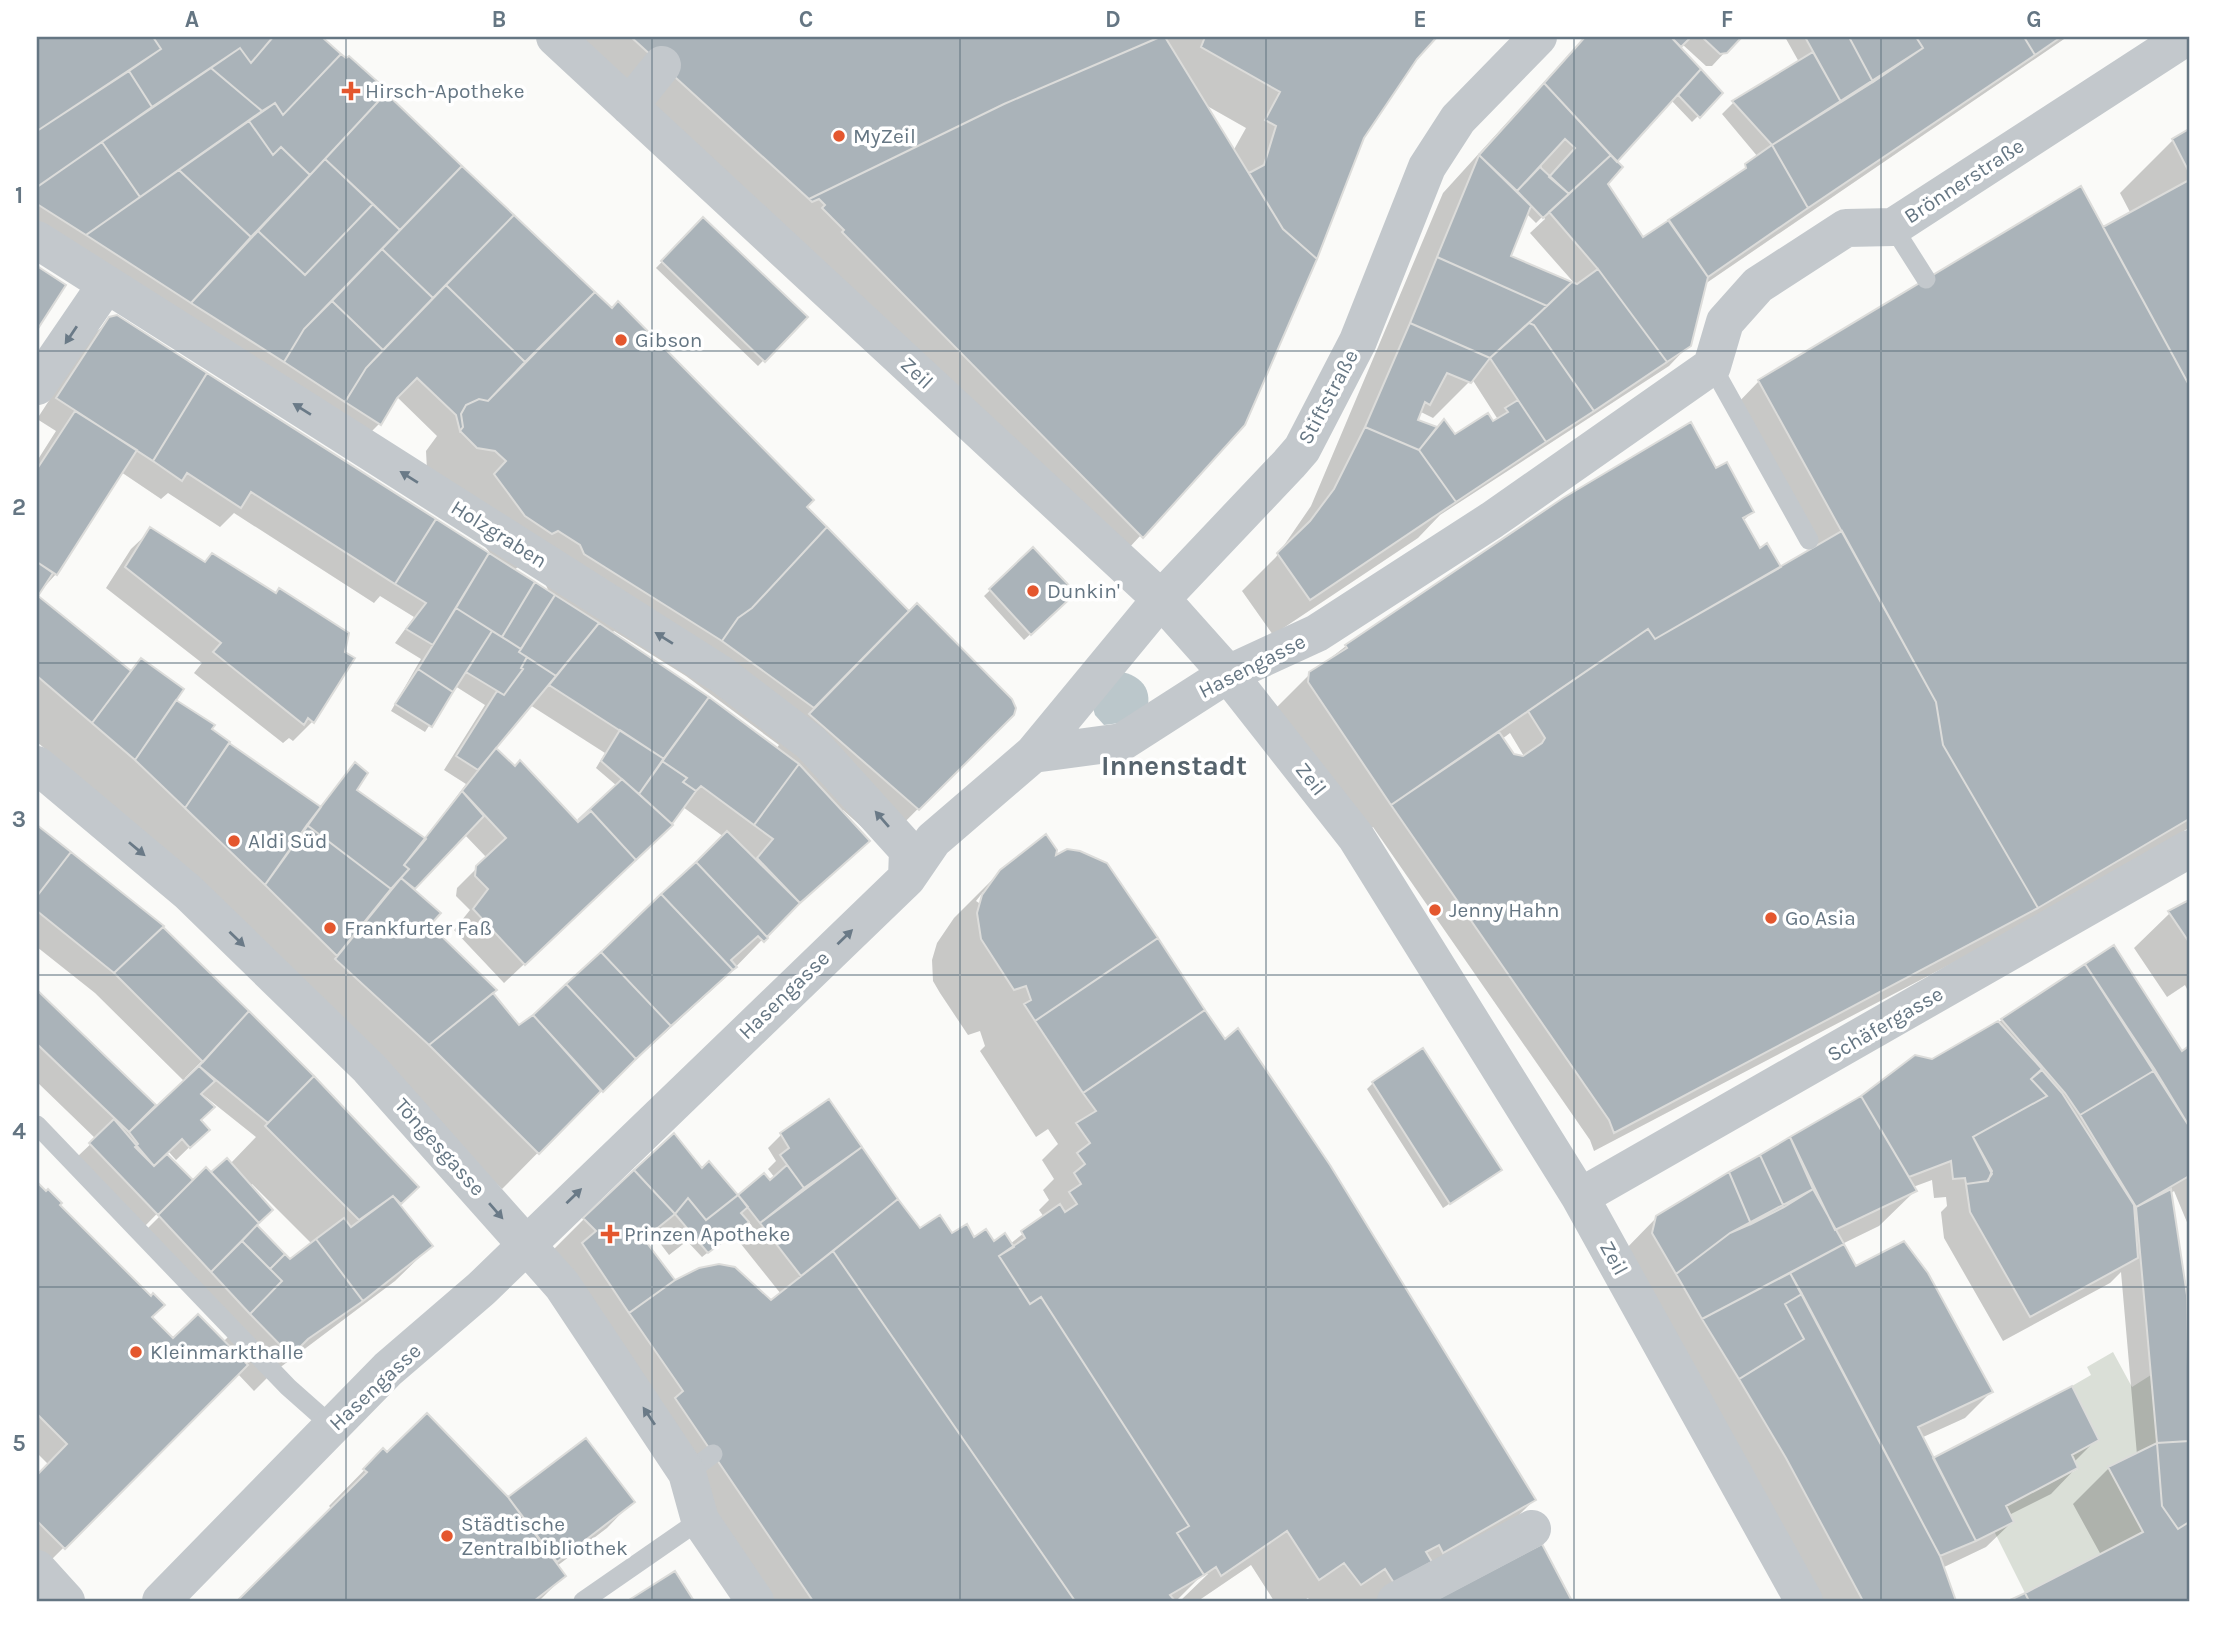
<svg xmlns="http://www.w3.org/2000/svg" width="2226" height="1638" font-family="Karla,sans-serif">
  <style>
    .green { fill: #dadfd7 }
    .water { fill: #bbc7cb }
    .shadow { fill: #0003; fill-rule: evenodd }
    .building { fill: #aab3b9; stroke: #dcdcda; stroke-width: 2 }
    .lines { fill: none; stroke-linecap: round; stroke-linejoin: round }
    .lane { stroke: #c3c8cc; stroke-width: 19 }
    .street { stroke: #c3c8cc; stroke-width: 38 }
    .oneway { fill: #6a7a87 }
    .grid { fill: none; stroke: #657683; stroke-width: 2; stroke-opacity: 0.55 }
    .poi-dot { fill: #e4572e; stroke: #fff; stroke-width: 2.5 }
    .labels { text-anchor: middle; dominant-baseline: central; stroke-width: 7; stroke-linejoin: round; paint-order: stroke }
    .poi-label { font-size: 21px; fill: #657683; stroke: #fff; text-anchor: start }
    .street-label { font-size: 21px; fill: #657683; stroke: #fff }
    .district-label { font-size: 28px; font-weight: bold; fill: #57646e; stroke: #fff }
    .neatline { fill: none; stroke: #657683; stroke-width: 2.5 }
    .grid-label { font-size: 23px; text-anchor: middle; font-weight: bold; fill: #657683 }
  </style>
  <rect width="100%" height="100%" fill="#fafaf8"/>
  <!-- green -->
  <path class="green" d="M2113,1352l19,35 19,-12 6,68 -49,24 35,65 -118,61 -31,-62 12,-25 72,-37 -6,-14 27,-15 -27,-54 19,-11 -4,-8z"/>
  <!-- water -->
  <path class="water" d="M1117,671c28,4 39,23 26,49l-39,5 -9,-10 -4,-14z"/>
  <!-- shadow -->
  <path class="shadow" d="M37,37h283l291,273 401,404 -130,131 -39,-35 5,50 -61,54 -60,62 -159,146 -66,67 -403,-394 -62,-53v-145l92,75 13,-12 32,40 89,72 56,36 36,-44 -1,26 70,50 42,-56 -22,-14 41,-65 -30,-19 -30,46 -34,-21 30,-52 -26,-16 19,-26 -34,-21 -6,7 -140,-90 -14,14 -52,-34 -7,6 -40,-27 -65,102 -19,21v-134l19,-30 -19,-12 52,-80 21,-20 6,-2 377,240 -66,-87 -1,-19 11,-15 -41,-40 -16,27 -20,20 -323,-218zM521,565l23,16 6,13 -36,-24zM614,631l72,45 93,69 -3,4 -164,-116zM530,705l75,48 -9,15 21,18 -39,38 -89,-70zM683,807l41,30 -190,179 -15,11 -91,-102 -15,-36 51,-55 23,24 -30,30 -1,8 14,14 -16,20 50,53 154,-145z
    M557,37h878l-19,21 -54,79 -119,287 -137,149zM1202,103l44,25 -14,25z
    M1585,37h154l-27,29h-6l-24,-22 -4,4 43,45 -29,29 -21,-22 -56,62 -9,21 37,56 92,-62 23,-20 -36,-43 13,-13 64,-39 -14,-25h282l-362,247 -16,61 -20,21 -229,149 -22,23 -145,97 -31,-44 34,-34 35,-51 132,-313zM1899,61l-94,65 -2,-3zM1539,165l3,2 -11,11 -2,-2zM1526,213l10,10 7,-7 2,3 -15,14 46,52 -68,-28zM1472,379l25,39 -5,5 -37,14 -12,-16 -7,8 -20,-8 5,-9 12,6z
    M2189,131v697l-177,104 -418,219 -4,-11 -217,-313 -18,13 -81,-130 36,-36 36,-28 370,-175 36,41 -9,9 17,29 20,19 32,-19 -78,-143 25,-26 372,-167 -11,-21 53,-53zM1510,733l15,25 -12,-2 -11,-17z
    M703,219l102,99 -47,48 -102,-98z
    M151,530l162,191 -20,20 -4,-3 -6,5 -89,-70 8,-10 -96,-75 25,-39z
    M1033,549l41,44 -50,47 -40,-44z
    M37,827l126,100 254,260 -18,17 32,42 -36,35 -125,94 -16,16 -16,-17 -194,193 -7,-7v-83l12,-12 -12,-12v-269l136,156 50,2 8,-8 -91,-98 66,-66 5,5 16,-15 3,4 26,-27 -54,-43 -3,27 8,9 -31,30 -8,-9 -3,3 25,26 -46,47 -67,-70 19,-18 -59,-57v-90l117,113 -27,26 3,3 55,-52 -90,-89 -58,-46zM202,1061l3,2 -18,17 -2,-2zM252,1184l60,60 -23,17 -34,-35 16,-16 -21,-24z
    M1053,859l481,641 -36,36 -111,65h-77l-2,-3 -5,3h-29l-23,-36 -53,36h-18l28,-27h-5l-27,27h-423l-205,-346 36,-36 118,-49 35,27 33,-15 5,-4 -7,-9 8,-8 -8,-13 13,-13 48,-34 90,130 91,13 34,-27 -5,-7 10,-10 -6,-10 11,-11 -12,-19 16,-16 -10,-15 -12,8 -56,-86 5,-5 -5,-15 -12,4 -28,-42 -7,-12 -1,-21 5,-17 17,-25 47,-47zM983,892h4l-8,11 -3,-2zM748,1221l7,9 -14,14 40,50 -11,9 -95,-21 -31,-39 9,-9 16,21 18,-14 15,16z
    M2189,901v92l-4,-8 -18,12 -33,-49 36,-35z
    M2002,1020l179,34 8,-6v179l-15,-36 -4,3 15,101 4,67v239h-177l89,-46 -28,-51 36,-36 28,-13 -16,-183 -11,11 -107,58 -59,-103 -3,-26 6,-6 -1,-9 -12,1 -2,-18 -19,7 2,4 -36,35 -37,18 14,25 135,123 -26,26 -44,20 12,23 164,-22 -23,23 2,6 -25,26 -42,21 3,7 -26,25 -44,21 13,33h-148l-186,-347 36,-37z
    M1373,1083l127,87 -57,38 -76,-119z
    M586,1441l46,61 -25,26 -50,38 7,10 -25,25h-300l93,-92 -3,-3 54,-55 125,48z
    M1541,1547l29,54h-131z"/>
  <!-- building -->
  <path class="building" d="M37,37h116l8,12 -124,82z
    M153,37h120l-22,26 -11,-15 -88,59 -23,-36 32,-22z
    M273,37h49l19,17 -58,61 -8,-12 -13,8 -51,-43 29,-20 11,15z
    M631,37h529l-156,67 -195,95z
    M1160,37h5l118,192 34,30 -72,166 -102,113 -301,-306 2,-2 -22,-22 3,-3 -6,-6 -7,3 -3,-3 195,-95z
    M1205,37h232l-20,22 -53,79 -47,121 -34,-30 -34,-56 15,-8 12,-39 -11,-6 15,-28 -79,-45z
    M1585,37h86l30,32 -84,93 -73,-79z
    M1671,37h20l-10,10z
    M1702,37h40l-15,16 -7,1z
    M1805,37h44l24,45 -32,20z
    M1849,37h67l7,11 -50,34z
    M1916,37h108l11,18 -227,153 -36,-63 151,-97z
    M2024,37h37l-26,18z
    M1813,52l28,50 -69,43 -40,-44z
    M341,54l5,4 3,-2 39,35 -78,84 -29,-28 -8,8 -24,-34 26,-18 8,12z
    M211,68l51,43 -122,86 -38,-55z
    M1701,69l22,24 -23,25 -22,-23z
    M129,71l23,36 -115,80v-56z
    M1544,83l67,72 -42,39 -20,-17 26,-29 -10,-9 -48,52 -38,-36z
    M386,93l76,73 -62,64 -75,-71z
    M249,121l24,34 8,-8 29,28 -59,62 -72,-67z
    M2189,129v43l-17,-33z
    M102,142l38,55 -54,38 -49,-31v-17z
    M1772,145l36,63 -100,69 -40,-57 78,-52 -1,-4z
    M1479,155l52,51 -20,50 61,26 -25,24 -110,-49z
    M1611,155l12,12 -15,17 35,53 26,-17 39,57 -17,69 -24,16 -69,-93 -49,-57z
    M325,159l48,45 -68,71 -47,-44z
    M462,166l52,49 -81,83 -51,-49z
    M1540,167l29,27 -26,24 -26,-27z
    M179,170l72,67 -60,66 -105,-68z
    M2189,180v205l-86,-158z
    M2081,186l108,199v434l-151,89 -95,-163 -7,-43 -178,-322z
    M373,204l27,26 -96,99 -20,33 -93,-59 67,-72 47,44z
    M514,215l81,77 -70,70 -79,-77z
    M703,217l105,100 -43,45 -104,-101z
    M382,249l51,49 -50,52 -51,-49z
    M1437,257l110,49 -57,52 -80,-35z
    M37,266l29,19 -29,45z
    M1598,269l69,93 -73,49 -60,-86 -5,-2 43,-41 5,2z
    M446,285l79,77 -37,39 -9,-2 -13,6 -5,9 2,13 -3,4 -4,-16 -39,-37 -20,20 -16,27 -36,-23 21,-34z
    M595,292l17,16 6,-7 196,199 -7,7 20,20 -75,81 -14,10 -16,23 -138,-87 -4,-9 -22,-14 -6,3 -27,-18 -31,-42 12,-13 -11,-10 -18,-3 -17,-17 3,-4 -2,-13 5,-9 13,-6 9,2z
    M332,301l51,49 -17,18 -21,34 -61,-40 20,-33z
    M117,315l90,58 -54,88 -97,-63 53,-81z
    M1410,323l80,35 -19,25 -24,-10 -17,32 -5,-3 -7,18 19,7 -18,23 -54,-23z
    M1529,323l5,2 60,86 -48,31 -56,-84z
    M207,373l229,146 -41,65 -144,-92 -10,16 -54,-35 -5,8 -29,-20z
    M1518,400l28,42 -90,60 -37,-52 25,-31 11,15 33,-21 5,8 15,-9 -3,-4z
    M75,411l62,39 -80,125 -20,-13v-93z
    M1691,422l25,46 11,-6 27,50 -11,6 17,30 7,-5 14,24 -126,72 -7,-10 -257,176 -83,-123 1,-10 38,-24 -2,-3 218,-147z
    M1365,427l54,23 37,52 -146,98 -33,-47 33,-32 24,-32z
    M436,519l53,34 -56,92 -27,-16 20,-26 -31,-19z
    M150,527l55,35 7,-9 64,40 3,-5 70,45 -4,19 10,6 -41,65 -6,-5 -4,7 -91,-73 8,-9 -96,-76z
    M827,527l82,84 -95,97 -92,-67 16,-23 14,-10z
    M1842,531l94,171 7,43 95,163 -424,225 -5,-13 -218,-315 108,-73 15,22 9,2 19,-13 3,-5 -17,-27 120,-82 7,10z
    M1033,547l43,46 -45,42 -42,-46z
    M489,553l46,29 -33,55 -46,-29z
    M37,562l16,11 -15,23 -1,-1z
    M535,582l20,13 -34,54 -19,-12z
    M37,595l94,76 -39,52 -55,-47z
    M555,595l44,28 -43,53 -37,-24z
    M917,603l95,96 4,9 -2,7 -95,95 -110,-96z
    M456,608l36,23 -39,61 -35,-23z
    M599,623l110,74 -45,62 -115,-74z
    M492,631l29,18 -2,3 8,5 -6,11 2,1 -19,26 -38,-23z
    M527,657l29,19 -78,94 -22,-14 41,-65 7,4 19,-26 -2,-1z
    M141,658l43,31 -49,71 -43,-37z
    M418,669l35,23 -21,35 -37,-23z
    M709,697l90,67 -45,61 -53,-39 -5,5 -13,-9 4,-4 -25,-17z
    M176,700l39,25 -3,4 18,13 -45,66 -50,-48z
    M620,730l44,29 -25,35 -38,-33z
    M229,743l92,64 -56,78 -80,-77z
    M496,748l19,18 5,-6 58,62 13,-11 45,49 -111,105 -52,-56 15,-20 -13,-13 1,-10 30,-28 -44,-47z
    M662,761l25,17 -4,4 13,9 -24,33 -33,-30z
    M355,762l13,11 -11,17 69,49 -22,26 5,4 -18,20 -84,-64z
    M799,764l71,77 -70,62 -43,-45 16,-19 -19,-14z
    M622,779l51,46 -37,35 -45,-49 -13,9z
    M462,791l22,25 -69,73 -14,-11 8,-9 -5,-4z
    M37,825l34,27 -34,44z
    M307,825l84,64 -54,67 -72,-71z
    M727,831l73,72 -33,34 -71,-75z
    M1046,834l11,16 -1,5 11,-6 13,2 27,12 51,75 -123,83 -11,-17 7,-4 -5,-14 -12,4 -33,-51 -4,-26 5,-18 18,-25z
    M71,852l93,74 -50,47 -77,-62v-15z
    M696,862l72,76 -4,4 -6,-6 -27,24 6,7 -4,3 -72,-76z
    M401,878l40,35 -11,12 67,65 -68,55 -94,-86z
    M661,894l72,76 -62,56 -70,-74z
    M2189,900v42l-21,-31z
    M163,927l86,84 -46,51 -89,-89z
    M1158,938l47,72 -122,83 -48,-72z
    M2114,945l68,106 7,-5v80l-104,-162z
    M601,952l70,74 -35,33 -70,-75z
    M2085,964l70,106 -75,45 -15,-22 -64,-74z
    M566,984l70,75 -33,33 -70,-77z
    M37,990l119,115 -27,27 -92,-88z
    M493,993l26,32 14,-10 68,76 -62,63 -110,-109z
    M1205,1010l20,29 13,-11 92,137 206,335 -93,53 -4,-8 -13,7 6,10 -38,21 -9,-14 -24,16 -17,-22 -25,17 -32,-49 -66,45 -5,-9 -12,8 -27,-42 12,-7 -148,-229 -11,7 -31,-48 26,-18 -4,-7 39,-27 5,8 12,-8 -8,-12 12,-8 -7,-11 11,-9 -8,-11 13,-10 -14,-20 20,-12 -13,-18z
    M249,1011l65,65 -46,47 -69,-57z
    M1998,1021l44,48 -11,10 16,17 -74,41 19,34 -4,10 -22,3 -1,-6 -12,1 -2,-18 -42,16 -48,-81 54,-41 17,4z
    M1423,1048l79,122 -52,34 -78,-122z
    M199,1066l16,15 -14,13 14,13 -14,13 9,10 -20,18 -8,-9 -28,27 -19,-19 3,-3 -9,-12z
    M2042,1070l20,23 72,112 4,53 -108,59 -60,-105 -4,-28 21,-3 5,-7 -19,-37 74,-41 -16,-17z
    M2155,1070l34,56v50l-53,31 -56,-92z
    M314,1076l105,111 -18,17 -8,-8 -34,24 -94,-94z
    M1861,1096l56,95 -82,39 -45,-93z
    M829,1099l33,48 -58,41 -24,-33 9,-7 -9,-15z
    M114,1119l40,47 13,-12 26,26 -35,35 -69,-72z
    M674,1133l28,35 7,-7 29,34 -32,25 -18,-22 -13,16 -41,-44z
    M1790,1137l23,52 -29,18 -24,-52z
    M862,1147l36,52 -97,77 -41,-53z
    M1760,1155l24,52 -33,17 -22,-52z
    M227,1158l46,52 -14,13 -48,-51z
    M787,1165l17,23 -44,35 -22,-28 26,-22 6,7z
    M206,1167l53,56 -48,49 -53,-57z
    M634,1170l41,44 -31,25 31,41 -46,33 -47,-70 14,-12 -13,-13z
    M1729,1172l22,52 -21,9 -54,41 -24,-41 4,-17z
    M37,1182l9,9 2,-2 14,14 -2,2 91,91 2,-3 12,12 -13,12 21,21 25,-24 50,51 -183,184 -28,-28v-46l30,-31 -30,-30z
    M1813,1189l31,55 -142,75 -26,-45 54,-41z
    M2171,1189l16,106 2,146 -32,2 -21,-236z
    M738,1195l10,12 -7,6 8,9 -41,31 -33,-39 13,-16 18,22z
    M393,1196l40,50 -70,55 -47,-62 28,-21 7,9z
    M898,1199l22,29 20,-13 12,18 15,-9 7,13 12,-8 8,12 11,-8 9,14 -15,9 31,48 11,-7 148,229 -12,7 27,42 -34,20 5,6h-100l-242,-350z
    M257,1225l28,29 -15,15 -28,-28z
    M316,1239l47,62 -55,38 -17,17 -41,-42 32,-33 -12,-12 15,-15 5,5z
    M242,1241l40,40 -32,33 -39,-42z
    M1904,1241l24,32 65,119 -75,35 58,114 -36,15 -150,-283 54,-29 12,22z
    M833,1251l242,350h-262l-138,-203 8,-7 -54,-78 46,-33 24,-12 20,-4 16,3 36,33z
    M1790,1273l12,21 -17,10 19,35 -65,40 -37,-60z
    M1802,1294l138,262 16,45h-93l-77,-143 -47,-79 65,-40 -19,-35z
    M2072,1386l27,54 -27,15 6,13 -72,38 8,16 -38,19 -43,-83z
    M427,1413l81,84 58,79 -32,25h-297l130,-129 -4,-3 20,-21 4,4z
    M586,1438l49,64 -78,60 -49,-65z
    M2189,1441v81l-11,7 -16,-23 -5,-63z
    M2157,1443l5,63 16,23 11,-7v79h-160l-4,-8 118,-61 -35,-65z
    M1542,1544l30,57h-139z
    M675,1571l19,30h-65v-1z
    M2025,1593l4,8h-21z"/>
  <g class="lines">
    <!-- lane -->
    <path class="lane" d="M1893,227l33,52
      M1712,366l97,174
      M37,1125l251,262 44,39
      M687,1473l26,-19
      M583,1601l117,-81"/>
    <!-- street -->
    <path class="street" d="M555,37l606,562 67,75 128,163 224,360 224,404
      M629,106l33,-41
      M37,240l685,435 89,68 97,107 -1,28
      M37,386l69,-101
      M1033,754l89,-12 106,-68 89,-41 175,-113 220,-154 13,-44 33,-37 88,-57 47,-1 293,-190
      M37,765l151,127 181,176 193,217 125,188 13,47 55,81
      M1580,1197l609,-348
      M37,1569l29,32
      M161,1601l227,-232 93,-80 426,-411 26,-38 100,-86 128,-155 128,-135 13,-15 56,-108 69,-174 31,-48 80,-82
      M1396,1601l136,-72"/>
  </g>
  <!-- one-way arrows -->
  <defs><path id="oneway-solid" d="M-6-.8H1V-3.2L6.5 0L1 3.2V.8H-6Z" transform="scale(1.75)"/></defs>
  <g class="oneway">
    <use href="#oneway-solid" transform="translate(71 335) rotate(124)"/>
    <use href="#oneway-solid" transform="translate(302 409) rotate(-148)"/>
    <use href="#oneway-solid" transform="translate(409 477) rotate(-148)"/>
    <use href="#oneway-solid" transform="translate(664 638) rotate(-148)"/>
    <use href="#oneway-solid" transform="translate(882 819) rotate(-131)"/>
    <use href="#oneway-solid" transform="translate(137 849) rotate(40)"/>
    <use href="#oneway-solid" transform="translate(845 937) rotate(-44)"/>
    <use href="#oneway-solid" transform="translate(237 939) rotate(44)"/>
    <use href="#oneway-solid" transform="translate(574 1196) rotate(-44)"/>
    <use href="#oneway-solid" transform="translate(496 1211) rotate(49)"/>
    <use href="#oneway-solid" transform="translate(649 1416) rotate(-124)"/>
  </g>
  <!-- grid -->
  <path class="grid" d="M346,37v1564M652,37v1564M960,37v1564M1266,37v1564M1574,37v1564M1881,37v1564M37,351h2152M37,663h2152M37,975h2152M37,1287h2152"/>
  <!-- markers -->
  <g class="poi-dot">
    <path d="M347.5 80.5h7v7h7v7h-7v7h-7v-7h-7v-7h7z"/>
    <circle cx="839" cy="136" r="7"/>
    <circle cx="621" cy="340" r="7"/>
    <circle cx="1033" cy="591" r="7"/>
    <circle cx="234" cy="841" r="7"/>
    <circle cx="1435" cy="910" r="7"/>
    <circle cx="1771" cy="918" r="7"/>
    <circle cx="330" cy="928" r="7"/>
    <path d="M606.5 1223.5h7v7h7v7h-7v7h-7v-7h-7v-7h7z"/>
    <circle cx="136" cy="1352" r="7"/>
    <circle cx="447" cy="1536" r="7"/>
  </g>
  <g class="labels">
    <!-- poi labels -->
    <g class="poi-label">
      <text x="365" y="91">Hirsch-Apotheke</text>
      <text x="853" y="136">MyZeil</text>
      <text x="635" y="340">Gibson</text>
      <text x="1047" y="591">Dunkin'</text>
      <text x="248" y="841">Aldi Süd</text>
      <text x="1449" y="910">Jenny Hahn</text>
      <text x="1785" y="918">Go Asia</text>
      <text x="344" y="928">Frankfurter Faß</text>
      <text x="624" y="1234">Prinzen Apotheke</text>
      <text x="150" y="1352">Kleinmarkthalle</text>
      <text x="461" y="1524">Städtische<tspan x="461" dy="24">Zentralbibliothek</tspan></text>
    </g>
    <!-- street labels -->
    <g class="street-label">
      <text transform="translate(1964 181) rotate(-33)">Brönnerstraße</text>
      <text transform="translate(917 373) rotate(43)">Zeil</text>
      <text transform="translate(1328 397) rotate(-62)">Stiftstraße</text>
      <text transform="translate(499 534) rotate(32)">Holzgraben</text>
      <text transform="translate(1252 666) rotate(-27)">Hasengasse</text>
      <text transform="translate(1311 779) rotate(52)">Zeil</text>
      <text transform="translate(784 995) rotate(-44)">Hasengasse</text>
      <text transform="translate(1885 1024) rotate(-30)">Schäfergasse</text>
      <text transform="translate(440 1147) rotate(48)">Töngesgasse</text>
      <text transform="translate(1614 1258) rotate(61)">Zeil</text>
      <text transform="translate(375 1387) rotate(-43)">Hasengasse</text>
    </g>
    <!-- district labels -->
    <g class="district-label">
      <text x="1174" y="765">Innenstadt</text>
    </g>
  </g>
  <!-- border -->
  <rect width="2226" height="1638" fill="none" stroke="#ffffff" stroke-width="77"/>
  <rect x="38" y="38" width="2150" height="1562" class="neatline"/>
  <g class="grid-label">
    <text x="192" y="27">A</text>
    <text x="499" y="27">B</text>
    <text x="806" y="27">C</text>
    <text x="1113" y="27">D</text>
    <text x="1420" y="27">E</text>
    <text x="1727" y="27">F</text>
    <text x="2034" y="27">G</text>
    <text x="19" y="203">1</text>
    <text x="19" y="515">2</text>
    <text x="19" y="827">3</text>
    <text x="19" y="1139">4</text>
    <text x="19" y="1451">5</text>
  </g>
</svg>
